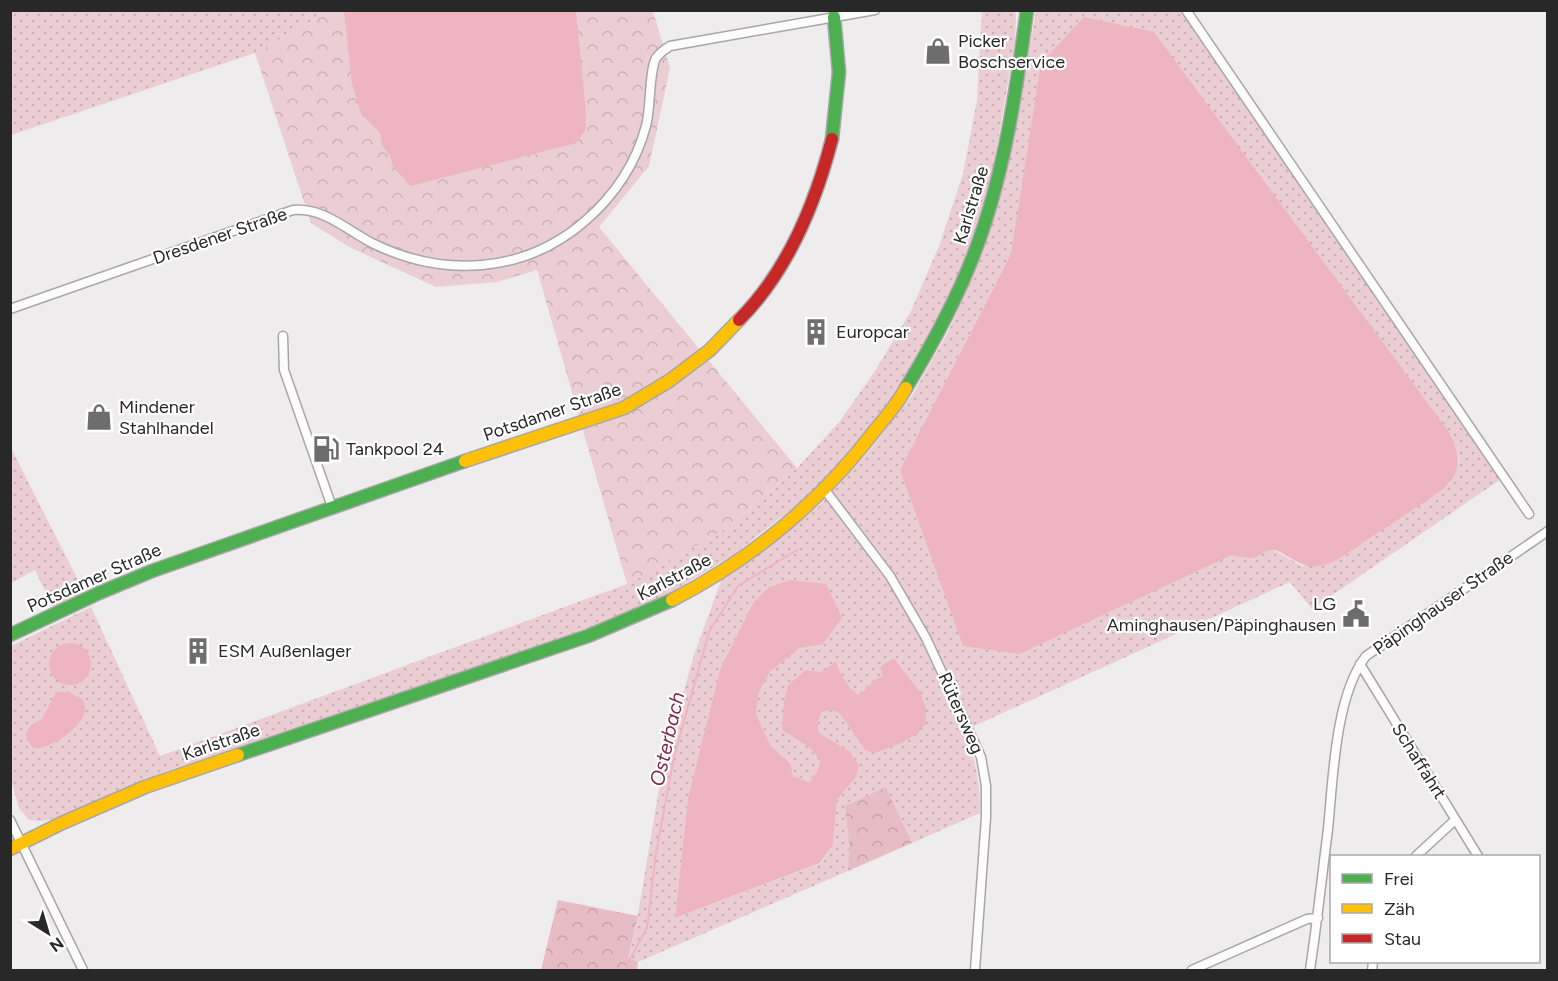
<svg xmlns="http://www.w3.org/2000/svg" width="1558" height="981" font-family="Figtree,sans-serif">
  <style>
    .grass { fill: url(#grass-dots); fill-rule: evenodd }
    .forest { fill: url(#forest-crowns) }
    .park { fill: url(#park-crowns) }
    .water { fill: #eeb5c1 }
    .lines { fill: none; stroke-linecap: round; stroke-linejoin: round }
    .stream { stroke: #eeb5c1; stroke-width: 2 }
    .street-casing { stroke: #a8a6a7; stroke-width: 11 }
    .fast-casing { stroke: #a8a6a7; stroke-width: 15 }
    .slow-casing { stroke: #a8a6a7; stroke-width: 15 }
    .jam-casing { stroke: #a8a6a7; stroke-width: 15 }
    .street { stroke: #fcfcfc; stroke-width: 8 }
    .fast { stroke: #4caf50; stroke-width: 12 }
    .slow { stroke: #ffc107; stroke-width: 12 }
    .jam { stroke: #c62828; stroke-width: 12 }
    .labels { text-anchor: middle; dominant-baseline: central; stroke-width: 4.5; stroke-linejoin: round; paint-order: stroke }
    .poi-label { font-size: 18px; fill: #292828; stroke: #fff; text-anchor: start }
    .street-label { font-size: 18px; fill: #292828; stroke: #fff }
    .water-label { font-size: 20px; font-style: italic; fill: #842943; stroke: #fff }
  </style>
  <defs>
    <pattern id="grass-dots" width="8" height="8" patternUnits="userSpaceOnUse" patternTransform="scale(1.5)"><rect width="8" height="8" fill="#eaced3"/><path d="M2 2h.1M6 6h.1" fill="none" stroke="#c9b1b5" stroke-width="1.8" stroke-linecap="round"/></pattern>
    <pattern id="forest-crowns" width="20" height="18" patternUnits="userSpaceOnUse" patternTransform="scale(1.5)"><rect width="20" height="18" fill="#e7bcc4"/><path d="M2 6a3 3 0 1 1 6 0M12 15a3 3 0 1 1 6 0" fill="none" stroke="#c6a2a8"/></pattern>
    <pattern id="park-crowns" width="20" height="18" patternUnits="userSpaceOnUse" patternTransform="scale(1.5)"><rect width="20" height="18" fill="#eaced3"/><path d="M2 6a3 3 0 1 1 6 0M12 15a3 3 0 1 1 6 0" fill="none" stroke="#c9b1b5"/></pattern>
  </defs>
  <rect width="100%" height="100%" fill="#eeeced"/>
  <!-- grass -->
  <path class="grass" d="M317,10l2,7 -64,36 -244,82 -1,-124z
    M982,11h31l3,3 -1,28 -23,134 -34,107 -53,99 -56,73 -43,43 -73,57 -80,48 -71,30 -418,139 -111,47 -12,2 -12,-1 -10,-12 -8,-28v-134l80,-39 69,149 467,-172 97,-54 73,-62 43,-47 35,-50 36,-60 28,-65 24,-72 14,-74z
    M1036,11h146l319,468 -189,130 -22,-27 -318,145 -7,4c10,27 16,54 15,82l-68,30 -26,-56 -40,31 3,27 -1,26 -210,91 -10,-4 8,-32 28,-167 31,-107 26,-71 50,-35 48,-40 47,-51 47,-61 35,-62 29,-65 18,-53 21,-86zM1011,254l438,178 7,14 3,14 -10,24 -110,75 -37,7 -30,-17 -7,1 -11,8h-5l-9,-3 -10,1 -211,97 -119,-183zM753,603l69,42 -22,3 -30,24 -11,20 -3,22 15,32 20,18 2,12 16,6 8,-10 3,-12 -10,-12 -28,-18 58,-56 9,14 10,7 15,-15 10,-4 10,-18 26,34 -55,58 -26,-37 -8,-3 -9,2 -4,10v10l38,45 -19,23 -4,45 -12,18 -146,55 13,-121 32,-128z
    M10,446l76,150 -31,15 -20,-41 -24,13z"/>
  <!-- forest -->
  <path class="forest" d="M886,787l26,56 -64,28 1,-26 -4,-39z
    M558,900l80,16 -10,42 10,4 -1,8h-96z"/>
  <!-- park -->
  <path class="park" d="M317,11h336l17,57 -21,98 -50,61 198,241 -73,62 -97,54 -90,-314 -40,12 -61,5 -87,-40 -38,-24 -56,-170 64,-36z"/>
  <!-- water -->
  <path class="water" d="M344,11h232l9,90 1,28 -10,14 -165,43 -18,-19 -3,-11 -8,-11 -2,-12 -19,-19 -9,-30z
    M1084,17l70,15 295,400c13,23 13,41 -8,59l-102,68c-20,9 -29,11 -49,-1 -5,-3 -10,-7 -16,-8 -10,-2 -13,7 -21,8 -6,1 -15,-3 -23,-2l-211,98 -56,-8 -63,-176 111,-216 30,-191z
    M791,580l35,4 16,34 -20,27 -22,3 -30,24 -11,20 -3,22 15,32 20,18 2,12 16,6 8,-10 3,-12 -10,-12 -28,-18 2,-28 4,-17 18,-15 15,2 15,-10c5,14 11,25 23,33l15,-15 9,-4 -3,-9 14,-9 26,34 6,16v15l-9,11 -16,9 -26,10 -10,-3 -26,-37 -8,-3 -9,2 -4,10v10l32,20 9,14 -3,11 -19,23 -4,45 -13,18 -145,55 13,-121 32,-128 33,-66 16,-16z
    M49 664a21 21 0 1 1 42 0a21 21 0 1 1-42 0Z
    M56,692h12l15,7c1,4 3,8 2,13 -5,17 -35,38 -52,36l-7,-9c1,-13 5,-15 16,-20z"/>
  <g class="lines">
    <!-- stream -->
    <path class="stream" d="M624,970l23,-42 9,-75 18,-96 35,-125 29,-46 59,-36"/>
    <defs>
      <path id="street" d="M1186,10l343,504
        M10,309l283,-99c32,-2 52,19 79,33 71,35 152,31 213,-22 29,-25 51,-58 61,-95 5,-18 3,-55 10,-68 4,-5 9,-9 14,-12l205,-36
        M283,336l1,34 48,137
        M825,490l65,86 36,62 55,119 5,29v31l-11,153
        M1360,664l118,192
        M10,820l73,150
        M1416,856l39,-36
        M1192,970l115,-51 11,-1
        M1310,970c7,-47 12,-94 18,-141 5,-50 7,-133 38,-173l182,-125
        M1372,970l1,-8"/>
      <path id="fast" d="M832,139l7,-67 -5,-55
        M906,388c26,-43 50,-87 68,-134 30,-78 42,-161 53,-244
        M10,635l89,-42 53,-22 313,-110
        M238,755l350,-119 84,-36"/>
      <path id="slow" d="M465,461l159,-53 45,-27 41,-31 29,-30
        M672,600c80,-41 150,-100 204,-171 11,-13 22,-26 30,-41
        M10,849l52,-26 83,-36 93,-32"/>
      <path id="jam" d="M739,320c49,-49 76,-115 93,-181"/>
    </defs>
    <!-- street casing -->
    <use href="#street" class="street-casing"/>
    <!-- fast casing -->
    <use href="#fast" class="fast-casing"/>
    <!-- slow casing -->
    <use href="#slow" class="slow-casing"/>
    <!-- jam casing -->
    <use href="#jam" class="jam-casing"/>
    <!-- street -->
    <use href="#street" class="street"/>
    <!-- fast -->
    <use href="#fast" class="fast"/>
    <!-- slow -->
    <use href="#slow" class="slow"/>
    <!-- jam -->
    <use href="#jam" class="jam"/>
  </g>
  <!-- icons -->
  <defs>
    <symbol id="shop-bare" viewBox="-9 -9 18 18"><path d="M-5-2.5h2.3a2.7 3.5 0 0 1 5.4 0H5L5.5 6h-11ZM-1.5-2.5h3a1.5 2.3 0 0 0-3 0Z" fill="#6e6d6d" stroke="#fff" stroke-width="2.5" paint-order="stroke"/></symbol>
    <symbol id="building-bare" viewBox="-9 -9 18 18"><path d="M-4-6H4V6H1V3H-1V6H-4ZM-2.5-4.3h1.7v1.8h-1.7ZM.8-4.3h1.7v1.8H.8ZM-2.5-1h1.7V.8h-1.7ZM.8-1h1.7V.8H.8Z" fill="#6e6d6d" stroke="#fff" stroke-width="2.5" paint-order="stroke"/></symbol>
    <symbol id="fuel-bare" viewBox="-9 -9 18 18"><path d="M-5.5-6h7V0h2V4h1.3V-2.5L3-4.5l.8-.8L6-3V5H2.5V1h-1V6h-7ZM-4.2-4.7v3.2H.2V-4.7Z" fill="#6e6d6d" stroke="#fff" stroke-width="2.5" paint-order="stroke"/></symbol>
    <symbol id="civic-bare" viewBox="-9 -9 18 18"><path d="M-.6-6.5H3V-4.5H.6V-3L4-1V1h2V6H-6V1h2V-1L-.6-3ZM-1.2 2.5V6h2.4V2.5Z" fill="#6e6d6d" stroke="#fff" stroke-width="2.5" paint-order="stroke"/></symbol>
  </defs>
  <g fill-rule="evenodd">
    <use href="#shop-bare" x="919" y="32" width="38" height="38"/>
    <use href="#building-bare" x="797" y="313" width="38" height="38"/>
    <use href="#shop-bare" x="80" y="398" width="38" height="38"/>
    <use href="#fuel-bare" x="307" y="430" width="38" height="38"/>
    <use href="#civic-bare" x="1337" y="595" width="38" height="38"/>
    <use href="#building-bare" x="179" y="632" width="38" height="38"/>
  </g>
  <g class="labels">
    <!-- poi labels -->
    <g class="poi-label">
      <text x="958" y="41">Picker<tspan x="958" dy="21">Boschservice</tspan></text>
      <text x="836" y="332">Europcar</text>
      <text x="119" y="407">Mindener<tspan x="119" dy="21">Stahlhandel</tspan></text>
      <text x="346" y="449">Tankpool 24</text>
      <text x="1336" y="604" text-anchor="end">LG<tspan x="1336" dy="21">Aminghausen/Päpinghausen</tspan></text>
      <text x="218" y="651">ESM Außenlager</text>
    </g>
    <!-- street labels -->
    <g class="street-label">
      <text transform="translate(971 205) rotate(-73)">Karlstraße</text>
      <text transform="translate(220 236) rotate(-19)">Dresdener Straße</text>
      <text transform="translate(552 412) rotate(-19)">Potsdamer Straße</text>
      <text transform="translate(674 577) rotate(-28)">Karlstraße</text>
      <text transform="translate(94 578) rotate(-24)">Potsdamer Straße</text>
      <text transform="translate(1443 603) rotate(-35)">Päpinghauser Straße</text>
      <text transform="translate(961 713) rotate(66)">Rütersweg</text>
      <text transform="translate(221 742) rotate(-19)">Karlstraße</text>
      <text transform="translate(1419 761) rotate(58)">Schaffahrt</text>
    </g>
    <!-- water labels -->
    <g class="water-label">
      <text transform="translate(667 739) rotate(-77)">Osterbach</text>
    </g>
  </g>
  <!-- border -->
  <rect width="1558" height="981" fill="none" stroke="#292828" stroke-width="24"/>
  <!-- legend -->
  <rect x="1330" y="855" width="210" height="108" fill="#ffffff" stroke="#a9a9a9" stroke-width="1.5"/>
  <rect x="1342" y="874" width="30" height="9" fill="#4caf50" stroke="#a9a9a9" stroke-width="1.5"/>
  <text x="1384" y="885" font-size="18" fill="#292828">Frei</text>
  <rect x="1342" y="904" width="30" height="9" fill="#ffc107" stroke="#a9a9a9" stroke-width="1.5"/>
  <text x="1384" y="915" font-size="18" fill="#292828">Zäh</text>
  <rect x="1342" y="934" width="30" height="9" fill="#c62828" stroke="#a9a9a9" stroke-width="1.5"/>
  <text x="1384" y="945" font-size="18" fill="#292828">Stau</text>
  <!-- north arrow -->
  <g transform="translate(48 933) rotate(143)" stroke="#ffffff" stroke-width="4.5" paint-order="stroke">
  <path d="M0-4.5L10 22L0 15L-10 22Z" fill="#292828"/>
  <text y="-9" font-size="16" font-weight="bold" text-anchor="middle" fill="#292828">N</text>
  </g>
</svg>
